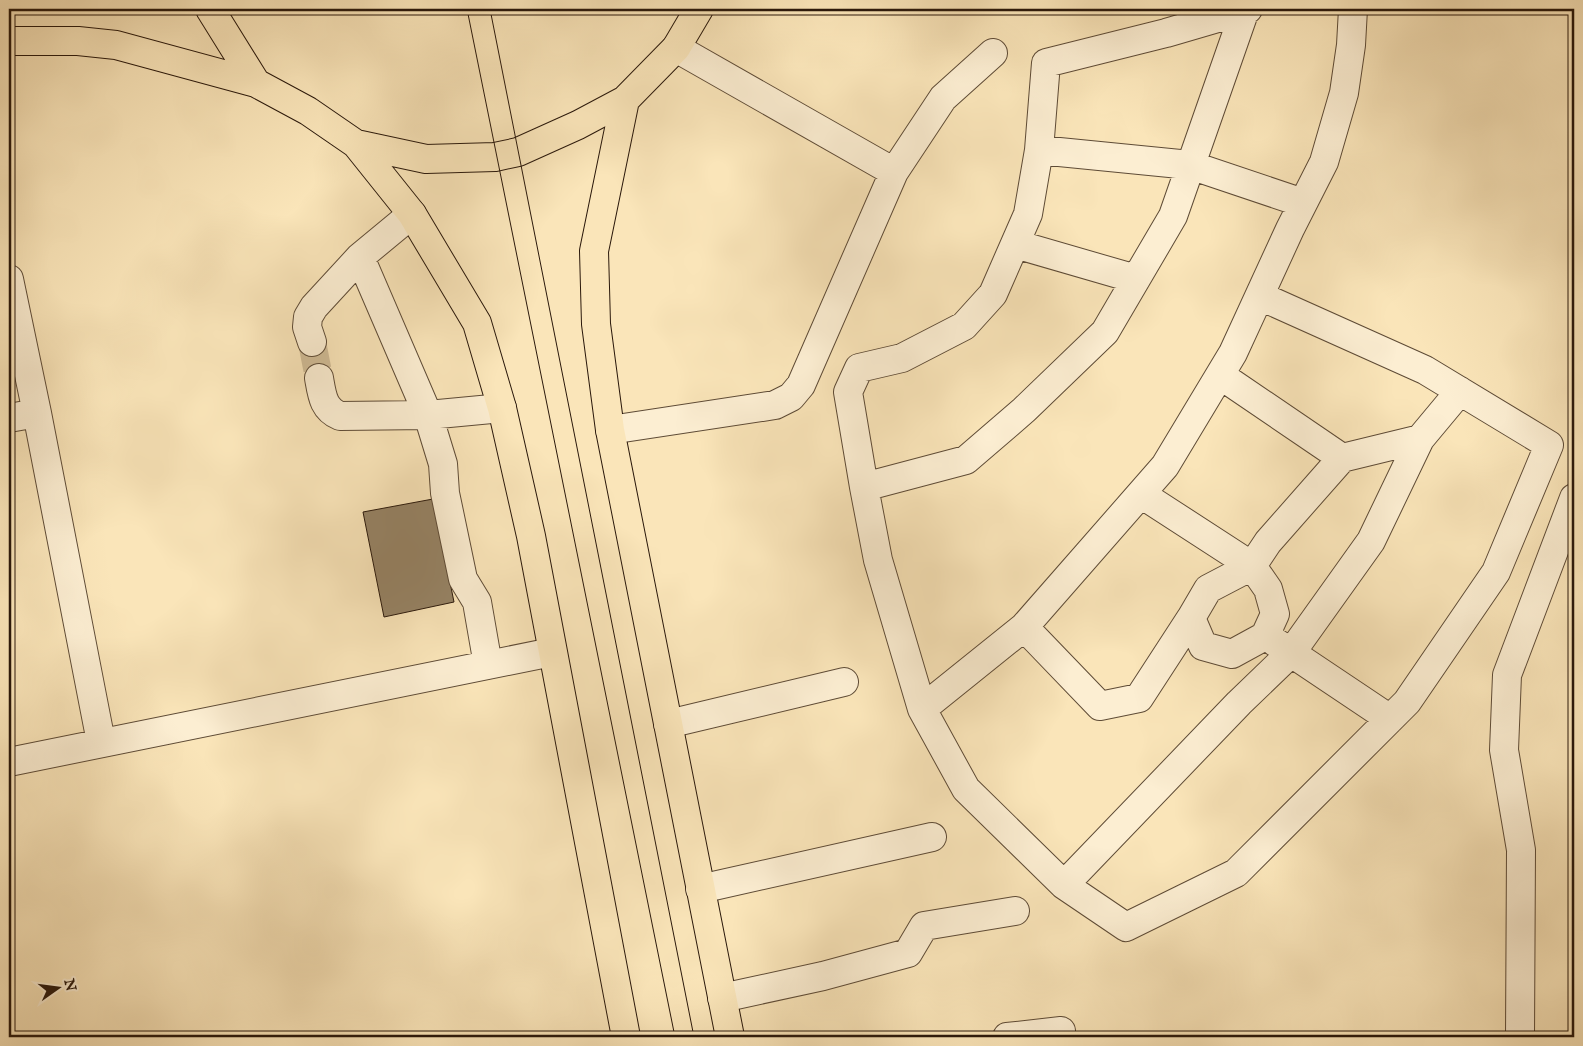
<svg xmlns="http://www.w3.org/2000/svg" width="1583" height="1046" font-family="'IM FELL English',serif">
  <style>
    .building { fill: #968365; stroke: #2a180b }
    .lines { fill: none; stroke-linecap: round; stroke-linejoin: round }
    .minor-tunnel { stroke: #d0bc96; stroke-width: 28; stroke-dasharray: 28 14; stroke-linecap: butt }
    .minor-casing { stroke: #5e4b36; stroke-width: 30 }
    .major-casing { stroke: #2a180b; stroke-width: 30 }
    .minor { stroke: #fceed2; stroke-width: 28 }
    .major { stroke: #fae5b9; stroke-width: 28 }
    .tram { stroke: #2a180b; stroke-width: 1 }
  </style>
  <rect width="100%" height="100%" fill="#fae5b9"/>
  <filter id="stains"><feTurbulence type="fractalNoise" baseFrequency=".004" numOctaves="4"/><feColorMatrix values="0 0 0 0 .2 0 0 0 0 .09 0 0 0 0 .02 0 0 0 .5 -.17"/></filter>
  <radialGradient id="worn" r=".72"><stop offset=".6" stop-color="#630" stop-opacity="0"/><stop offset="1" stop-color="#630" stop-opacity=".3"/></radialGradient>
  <!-- building -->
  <path class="building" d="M433,499l21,103 -70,15 -21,-105z"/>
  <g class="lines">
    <!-- minor-tunnel -->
    <path class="minor-tunnel" d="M312,342l7,36"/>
    <defs>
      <path id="minor" d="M676,48l218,124
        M1039,150l151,15 113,38
        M1015,244l121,35
        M360,257l68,158 15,49 2,29 18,86 14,23 11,63
        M9,279l28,134 64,329
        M1260,296l165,74 124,75 -53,127 -89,130 -171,171 -110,54 -62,-42 -98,-96 -44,-80 102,-82 141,-161 68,-113 57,-124 34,-67 20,-69 7,-48 2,-36
        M312,342l-5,-15 1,-10 6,-10 46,-50 52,-43
        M1220,375l122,83
        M319,378c3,17 4,31 21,38l88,-1 74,-7
        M9,418l28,-5
        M610,430l165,-25 16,-8 10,-12 93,-213 49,-74 50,-45
        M864,487l102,-27 58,-50 81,-78 68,-116 72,-206
        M1141,494l111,72 16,23 7,25 -10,22 -33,18 -29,-8 -12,-28 17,-29 44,-23 16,-24 74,-84 78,-19 40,-48
        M1024,627l76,79 39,-8 52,-80
        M1275,642l115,77
        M922,709l-44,-149 -14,-73 -16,-95 11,-24 43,-10 62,-32 29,-32 35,-80 11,-64 7,-87 120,-30 82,-24
        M668,724l176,-42
        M9,762l543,-110
        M1064,885l175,-182 52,-50 80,-112 49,-102
        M700,889l232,-52
        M722,998l101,-22 85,-23 16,-27 91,-15
        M1007,1037l54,-6
        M1520,1037l1,-187 -17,-100 3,-75 67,-177"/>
      <path id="major" d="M210,9l46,74
        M9,41h69l38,4 140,38 52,28 48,33 56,70 65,109 25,85 29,128 95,501
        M625,100l-31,151 2,73 14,106 120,607
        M356,144l70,15 69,-2 23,-5 60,-27 47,-25 51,-52 23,-39"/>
    </defs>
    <!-- minor casing -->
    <use href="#minor" class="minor-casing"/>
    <!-- major casing -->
    <use href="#major" class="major-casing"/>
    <!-- minor -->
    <use href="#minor" class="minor"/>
    <!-- major -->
    <use href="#major" class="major"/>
    <!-- tram -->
    <path class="tram" d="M467,9l208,1028
      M490,9l204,1028"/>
  </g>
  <!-- margin -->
  <rect width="1583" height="1046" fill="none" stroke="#fae5b9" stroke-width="30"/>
  <rect x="10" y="10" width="1563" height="1026" fill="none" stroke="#2a180b" stroke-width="2.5"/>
  <rect x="15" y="15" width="1553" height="1016" fill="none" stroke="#2a180b"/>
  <!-- north arrow -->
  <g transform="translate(58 988) rotate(76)" stroke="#fceed2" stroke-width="4" paint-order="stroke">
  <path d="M0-4L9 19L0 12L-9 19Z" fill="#2a180b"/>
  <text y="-8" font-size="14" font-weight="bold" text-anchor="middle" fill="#2a180b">N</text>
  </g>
  <rect width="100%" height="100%" filter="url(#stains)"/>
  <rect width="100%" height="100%" fill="url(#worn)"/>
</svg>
